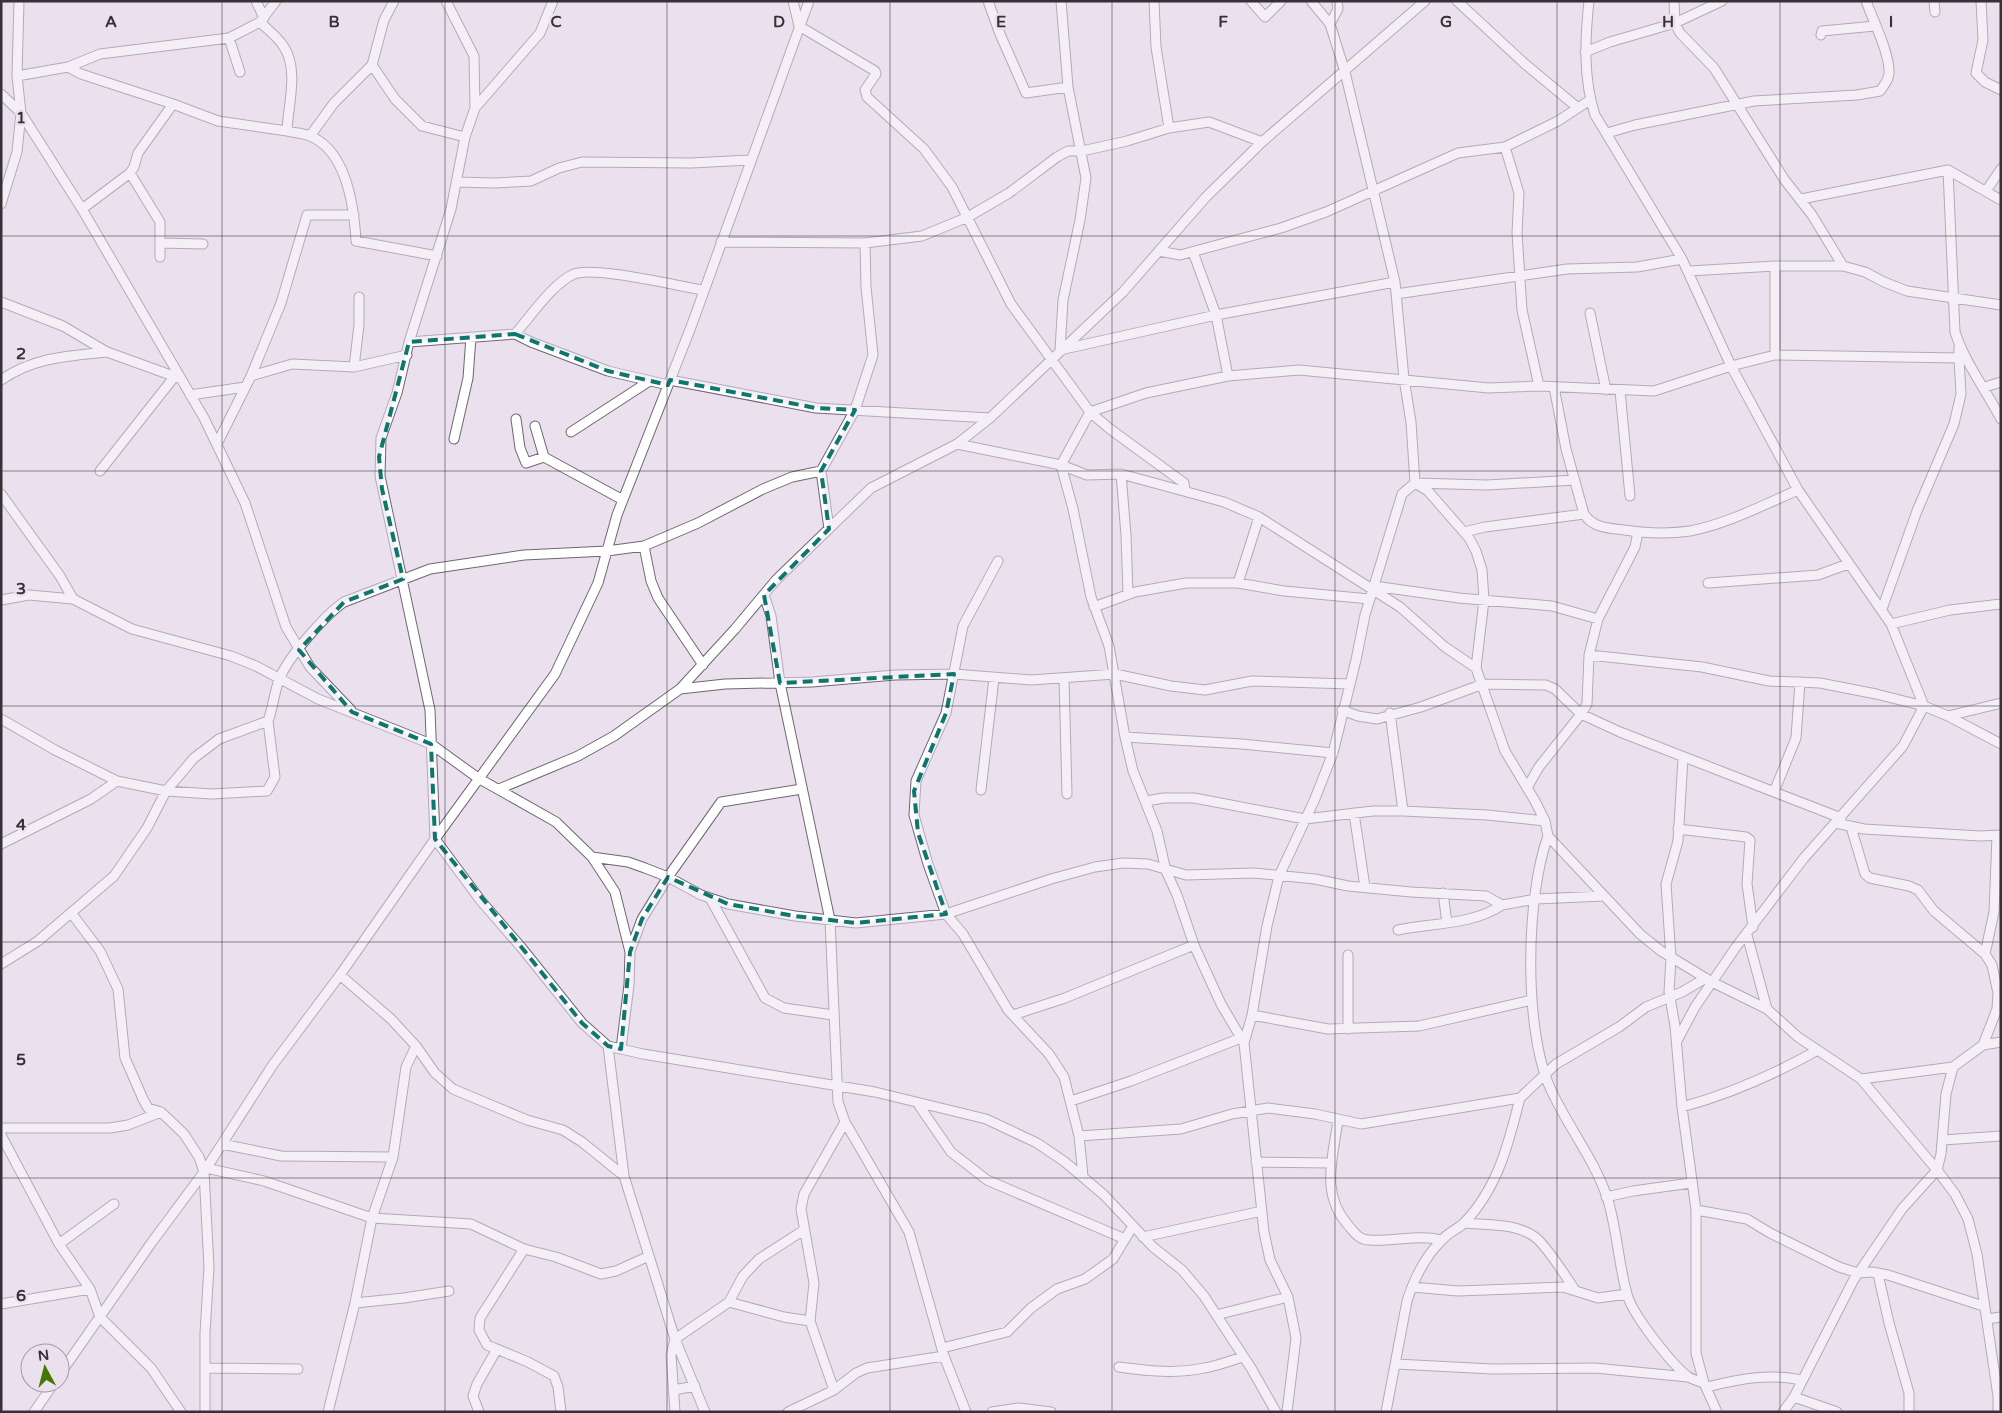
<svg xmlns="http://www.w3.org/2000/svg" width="2002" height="1413" font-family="'Varela Round',sans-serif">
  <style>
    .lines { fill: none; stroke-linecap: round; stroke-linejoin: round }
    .minor-casing { stroke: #6f6772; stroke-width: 11 }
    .minor { stroke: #fff; stroke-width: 9 }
    .marked { fill: none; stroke: #0f766e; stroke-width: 4; stroke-dasharray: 10 6; stroke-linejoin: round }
    .grid { fill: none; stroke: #353136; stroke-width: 1; stroke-opacity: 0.55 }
    .grid-label { font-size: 16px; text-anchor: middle; font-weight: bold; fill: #353136; stroke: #ebe1ee; stroke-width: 5; stroke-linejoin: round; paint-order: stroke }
  </style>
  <rect width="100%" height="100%" fill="#ebe1ee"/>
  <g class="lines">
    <defs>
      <path id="minor" d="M256,1l8,17
        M394,1l-10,19 -12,45 23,34 27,27 43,11
        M446,1l28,55 1,52
        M553,1l-13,32 -65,75 -10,29 -14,72 -42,133 -12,51 -16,45 -1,38 50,234 5,129 46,62 40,46 61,76 26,23 35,8 232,38 111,27 51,24 28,19 39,33 49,52 29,23 22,26 47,72 25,44
        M793,1l6,25 76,45 1,3 -11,16 2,7 57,52 28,38 59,117 79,108 20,17 74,54 1,7
        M988,1l12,33 26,59 42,-6
        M1061,1l7,86 18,91 -6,42 -17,80 -3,50 156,-35 179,-33
        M1154,1l2,46 13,81
        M1251,1l14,16 16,-16
        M1311,1l19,23
        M1337,1l1,8 -8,15 15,48 50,210 9,97 7,43 4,61
        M1457,1l68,63 53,44
        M1589,1c-4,37 -6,78 6,114l87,144 49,107 67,124 93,134 33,82 -21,40 -99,112 -68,89 -41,60 -18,34
        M1674,1l1,22 5,10 34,35 70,111 28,36 31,51
        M1934,1l1,11
        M1981,1l2,39 -7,33 9,9 16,8
        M260,22c8,8 18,15 24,25 15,23 4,58 3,84 7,2 16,2 23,5 37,15 44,70 46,105l81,15
        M1821,35l1,-4 53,-5
        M229,38l11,34
        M1585,52l25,-10 65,-19 47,-22
        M68,67l13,7 92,30 45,17 69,10
        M17,76l51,-9 32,-13 129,-16 31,-16 16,-21
        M1,94l20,19 61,96 122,209 41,85 41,124 24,40 41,43
        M1607,133l28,-8 119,-24 103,-6 23,-4c4,-6 9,-11 9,-18 1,-19 -16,-53 -23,-72
        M310,136l24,-33 38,-38
        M1505,147l14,46 -2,40 5,77 17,76
        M1948,170l7,162c10,31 31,58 46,87
        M130,173l30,49v35
        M457,182l38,1 36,-2 28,-13 23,-6 109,1 59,-3
        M1986,191l15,-22
        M1801,199l147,-29 53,30
        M1,204l16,-52 4,-39 -4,-37 2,-75
        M82,209l48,-36 4,-6 4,-14 35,-49
        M721,242l144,1 57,-7 46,-19 41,-24 48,-36 11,-6h14l45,-10 42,-13 40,-6 53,20
        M160,243l43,1
        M1159,251l21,4 101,-27 45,-16 132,-59 47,-6 53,-26 32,-21
        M1193,252l23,63 12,61
        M1775,266v89
        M1689,271l86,-5h68l22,6 19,10 23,9 94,14
        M1396,294l171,-25 70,-2 45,-8
        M1,302l62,24 44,26 72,26
        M1590,313l16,77
        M515,334c16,-18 38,-51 59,-60 22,-8 103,12 129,16
        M409,342l106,-8 16,8 77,29 60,14
        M354,367l5,-42v-28
        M251,376l41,-12 62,3 53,-12
        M1,380c33,-23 67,-24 106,-28
        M670,380l146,28 174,10
        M1554,387l12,62 18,65c9,14 24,14 40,16 21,3 45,4 66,1 37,-7 73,-26 108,-41
        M1985,387l16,-5
        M1620,391l10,105
        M190,395l55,-8
        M516,419l4,29 6,15 18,-6
        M535,426l9,31 79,43
        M571,432l77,-50
        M454,439l14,-61 3,-41
        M217,444l34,-68 30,-73 26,-88h47
        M957,444l104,21 26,10 34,-1 103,28 35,15 141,90 45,40 31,21
        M100,471l75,-95
        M1121,474l5,61 2,59
        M1415,483l13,8 41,47 7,13 6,19 2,30 -8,68 29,83 30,50 10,20 3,15 92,98 21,17 51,31 55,27 31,28 63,42 76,91 18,24 13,25 9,35 21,142v16
        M1,494l59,82 13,23
        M829,529l-8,-58 34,-61 18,-55 -7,-68 -1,-44
        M1464,532l21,-5 99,-13
        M644,546l7,35 7,17 45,67
        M998,561l-35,65 -17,87 -30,68 -2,34 14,49 18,50 17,20 45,76 41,44 15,23 15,59 4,40
        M1238,583l21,-66
        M1708,583l110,-8 30,-11
        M1374,586l85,12 93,8 46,13
        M764,595l7,21 9,67 50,237 8,182 7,20 64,110 35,124 22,56
        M1,600l28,-5 44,4 59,30 99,27 25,10 62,33 113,45 47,34 78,44 36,35 23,35 15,60 -1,33 -8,64
        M1094,607l41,-15 51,-9h52l46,8 86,8
        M1882,609l35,-98 37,-87 7,-30 -2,-36
        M1891,624l59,-14 51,-6
        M1589,655l113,12 67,14 51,2 56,11 48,12 24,10 53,28
        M1064,678l3,116
        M680,689l45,-5 87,-2 83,-7 59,-1 77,6 84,-6 56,12 34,4 47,-9 98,3
        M1342,710l16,6 19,3 44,-12 62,-23 63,1 9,4 26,25 39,18 221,86
        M1390,713l13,98
        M1948,716l53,-13
        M1,719l54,31 62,31 49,10 46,3 55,-3 8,-14 -7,-56
        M1125,737l117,7 91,9
        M1683,758l-5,83 -12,43 5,74 -2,34 6,34 7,81 14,103v143l8,30 13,29
        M1528,786l11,-19 42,-53 6,-10 2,-49 9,-36 37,-72 3,-15
        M499,789l79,-33 36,-20 66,-47 55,-60 41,-49 95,-92 86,-44 33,-26 133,-126 83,-95 56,-55 163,-141
        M981,790l13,-112
        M1774,792l22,-54 4,-56
        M1146,801l18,-3h30l111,21 68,-8h30l84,4 58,6
        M1354,813l11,74
        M1836,823l28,6 116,7 21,-1
        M1851,827l14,47 5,4 39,8 9,4 16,21 51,43 7,11 6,28 -1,16 -14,36 -30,22 -92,12
        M1678,829l68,8 4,3 -3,44 6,43
        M1548,836c-22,60 -24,187 0,247 16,39 45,73 59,114 10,31 11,65 20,97 5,20 43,68 60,82 4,3 11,5 17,7
        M1,844l90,-45 26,-18
        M592,857l36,5 17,6 23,9 33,18 27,9 67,12 61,7 90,-9 105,-35 44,-12 28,-4 25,1 38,11 68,-2 61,6 33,7 63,6 75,4 16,9 34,-6 68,-3
        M1443,893l4,30
        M710,898l55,100 19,10 49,7
        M72,914l28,37 18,38 7,69 18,41 5,9 13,4 23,22 15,23 5,15 5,95 -4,66v79
        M1398,930c33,-7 75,-5 104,-25
        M1747,935l20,74
        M630,951l12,-32 26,-42 53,-75 81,-13
        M1985,954l9,-42 3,-76
        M1,964l37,-23 76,-65 33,-48 19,-37 28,-33 25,-19 49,-18c5,-13 6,-28 11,-41 8,-22 46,-65 65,-78l86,-33 94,-14 83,-4 37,-5 54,-23 65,-34 29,-12 29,-6
        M340,975l51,44 25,27 19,27 18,16 74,31 36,10 19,12 42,34 51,163 30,73
        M1013,1015l52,-17 129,-53
        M1252,1015l76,14 91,-3 113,-26
        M1348,1029v-74
        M1244,1043l8,-28 15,-89 12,-50 35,-75 19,-48 23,-93 9,-45 37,-121 13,-11 72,2 88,-5
        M1983,1045l18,-3
        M608,1046l16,130
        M1071,1101l60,-20 110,-43
        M918,1104l33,48 36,28 138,59
        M1682,1107c48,-13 91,-32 134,-56
        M1338,1120c-5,38 -18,73 10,105 6,7 11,15 21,15 24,2 49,-6 73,0
        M1,1128h109l18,-3 33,-13
        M1,1135l58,109 31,45 10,28 51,51 30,44
        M1079,1136l102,-7 51,-15 36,-6 47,6 46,10 159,-26 36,-34 63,-37 27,-20 36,-15 24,-14
        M1943,1140l58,-4
        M222,1144l59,12 112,1
        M1256,1162l75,1
        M206,1168l58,13 108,37 99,6 53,25 32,8 45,17 15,-3 33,-15
        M1606,1197l27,-6 58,-8
        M1696,1210l51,9 23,14 69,34 19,6 14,-1 16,3 95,31
        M1464,1223c23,2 52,0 71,14 12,9 31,40 40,53
        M1143,1237l119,-26
        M59,1244l55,-40
        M524,1249l-44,69 -1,12 8,15 41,17 26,14 4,11 3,25
        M1878,1274l11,49 20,70v19
        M1412,1287l46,4 105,-4 35,11 29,-4
        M729,1302l55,15 26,4
        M355,1303l49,-5 45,-7
        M1,1304l89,-15
        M1216,1315l72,-18
        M1987,1319l14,-2
        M942,1348l65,-16 24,-24 26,-19 28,-10 28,-20 20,-33
        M1396,1364l96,5 103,-1 93,9
        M1119,1367c28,4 58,7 85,1 13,-2 26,-7 38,-11
        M205,1368l93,1
        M60,1374l92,-132 52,-70 68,-106 68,-91 95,-136 120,-165 43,-91 19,-68 74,-188 118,-326
        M1707,1387c32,-8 62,-14 94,-7
        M674,1390l21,-4
        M834,1390l-24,-69 4,-38 -13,-74 3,-15 41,-72
        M1794,1397l43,15
        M34,1412l20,-29
        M328,1412l27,-109 17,-85 21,-61 13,-90 10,-21
        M479,1412l-6,-16 4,-12 20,-35
        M675,1412l-4,-57 4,-16 54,-37 14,-26 16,-17 45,-29
        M788,1412l46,-22 22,-17 11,-5 77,-12
        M992,1412l27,-4 32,4
        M1287,1412l9,-74 -8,-41 -18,-37 -6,-28 -20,-189 -23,-39 -27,-59 -17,-50 -11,-24 -9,-40 -24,-60 -8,-34 -16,-91 -18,-49 -18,-88 -12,-44 29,-53 56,-19 82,-17 71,-6 190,18 50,-2 115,5 77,-25 44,-11 184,3v-11
        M1386,1412l21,-111c7,-22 19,-46 36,-62 6,-7 15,-10 21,-16 34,-35 45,-81 56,-125
        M1783,1412l11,-15 59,-116 49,-72 35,-39 4,-16 5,-60 7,-27"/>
    </defs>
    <!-- minor casing -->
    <use href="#minor" class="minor-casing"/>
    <!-- minor -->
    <use href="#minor" class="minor"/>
  </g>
  <!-- marked area -->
  <path d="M0 0H2002V1413H0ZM515,334l93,37 60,14 2,-5 146,28 39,2 -34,61 8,58 -65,66 16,88 174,-9 -8,39 -32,78 4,42 28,81 -90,9 -61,-7 -67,-12 -60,-27 -26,42 -12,33 -9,97 -13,-3 -26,-23 -147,-184 -4,-95 -79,-32 -53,-62 45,-48 59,-23 -21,-90 -3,-32 30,-115z" fill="#ebe1ee" fill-opacity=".55" fill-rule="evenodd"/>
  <path class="marked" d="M515,334l93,37 60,14 2,-5 146,28 39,2 -34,61 8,58 -65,66 16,88 174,-9 -8,39 -32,78 4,42 28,81 -90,9 -61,-7 -67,-12 -60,-27 -26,42 -12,33 -9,97 -13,-3 -26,-23 -147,-184 -4,-95 -79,-32 -53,-62 45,-48 59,-23 -21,-90 -3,-32 30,-115z"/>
  <!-- grid -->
  <path class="grid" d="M222,1v1411M445,1v1411M667,1v1411M890,1v1411M1112,1v1411M1335,1v1411M1557,1v1411M1780,1v1411M1,236h2000M1,471h2000M1,706h2000M1,942h2000M1,1178h2000"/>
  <g class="grid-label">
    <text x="111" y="27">A</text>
    <text x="334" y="27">B</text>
    <text x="556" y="27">C</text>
    <text x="779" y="27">D</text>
    <text x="1001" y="27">E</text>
    <text x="1223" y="27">F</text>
    <text x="1446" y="27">G</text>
    <text x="1668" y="27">H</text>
    <text x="1891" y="27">I</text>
    <text x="21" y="123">1</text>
    <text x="21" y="359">2</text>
    <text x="21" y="594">3</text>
    <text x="21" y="830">4</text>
    <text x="21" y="1065">5</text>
    <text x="21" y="1301">6</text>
  </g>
  <!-- border -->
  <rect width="2002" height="1413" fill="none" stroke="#353136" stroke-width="5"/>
  <!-- north arrow -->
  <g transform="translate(45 1368) rotate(353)"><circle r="24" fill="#ebe1ee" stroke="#a29ba4"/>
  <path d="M0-4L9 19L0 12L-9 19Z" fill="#467700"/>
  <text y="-8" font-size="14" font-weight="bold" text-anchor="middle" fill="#353136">N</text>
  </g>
</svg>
